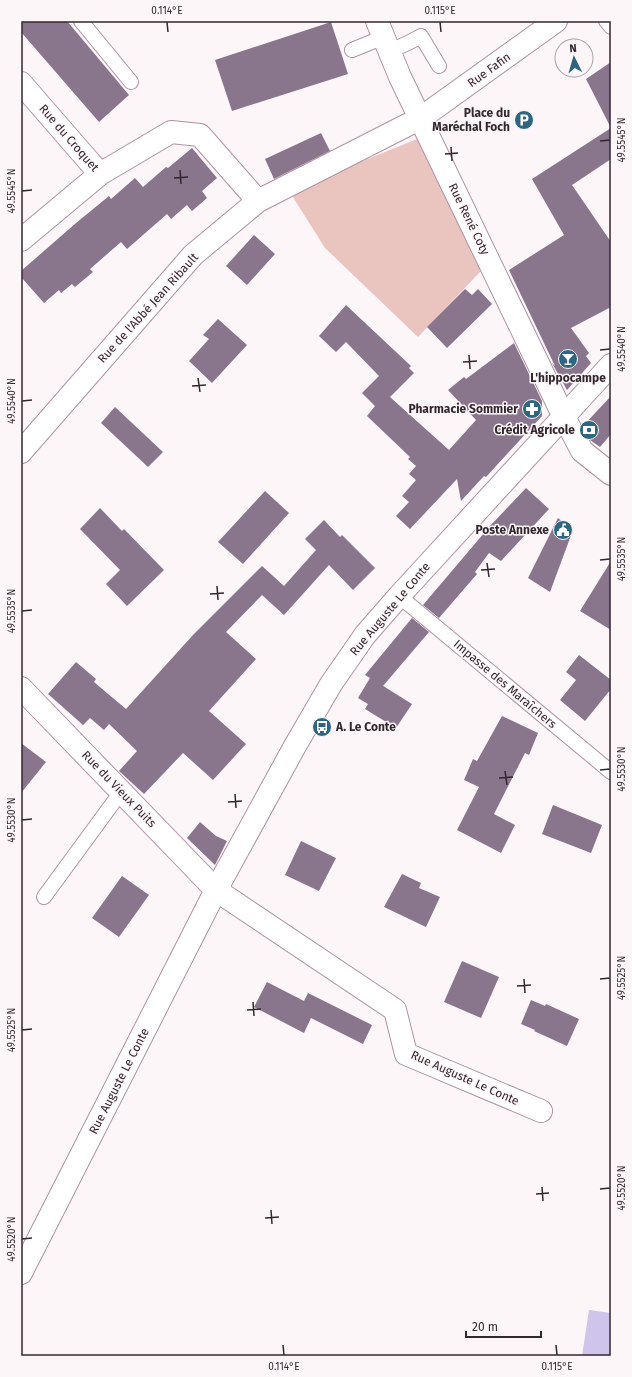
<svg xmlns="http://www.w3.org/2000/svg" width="632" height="1377" font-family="'Fira Sans',sans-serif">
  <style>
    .green { fill: #eac5bf }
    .water { fill: #cfc4ea }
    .building { fill: #89758c }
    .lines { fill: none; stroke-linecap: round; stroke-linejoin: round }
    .service-casing { stroke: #b091a2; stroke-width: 16 }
    .minor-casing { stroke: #b091a2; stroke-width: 24 }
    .tertiary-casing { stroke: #b091a2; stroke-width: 24 }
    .service { stroke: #fff; stroke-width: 14 }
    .minor { stroke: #fff; stroke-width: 22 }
    .tertiary { stroke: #fff; stroke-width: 22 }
    .ticks { fill: none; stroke: #33272e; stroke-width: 1.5 }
    .labels { text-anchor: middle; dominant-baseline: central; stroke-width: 3; stroke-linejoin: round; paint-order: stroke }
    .street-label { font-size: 12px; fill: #33272e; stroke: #fdf6f9 }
    .poi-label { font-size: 12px; font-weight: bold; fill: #33272e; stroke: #fdf6f9; text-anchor: end }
    .neatline { fill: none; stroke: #33272e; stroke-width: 1.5 }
    .ticks-label { font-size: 10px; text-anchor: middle; fill: #33272e }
  </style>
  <rect width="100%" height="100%" fill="#fdf6f9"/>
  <!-- green -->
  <path class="green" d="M417,139l64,132 -63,66 -93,-89 -36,-57z"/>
  <!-- water -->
  <path class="water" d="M589,1310l22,3v43h-29z"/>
  <!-- building -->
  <path class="building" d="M21,21h46l62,74 -30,27 -78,-90z
    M331,22l17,52 -116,37 -17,-51z
    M611,62v97l-39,26 39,57v65l-40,21 18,25 -3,3 5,7 -24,27 -15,-27 3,3 -46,-96 55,-35 -32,-56 79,-51 -25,-49z
    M321,133l9,18 -56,28 -9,-20z
    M192,148l25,30 -15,13 5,7 -15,13 -5,-6 -16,14 -4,-5 -40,35 -6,-7 -31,27 3,3 -18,15 -3,-3 -11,9 -2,-3 -15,13 -23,-26v-6l55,-48 33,-27 2,3 24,-21 8,9 23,-20 2,1z
    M254,235l21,19 -28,31 -21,-19z
    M465,289l7,6 6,-6 14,15 -45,44 -20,-21z
    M346,305l65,61 -2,2 5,5 -24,24 59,53 27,-30 -28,-30 16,-13 2,2 48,-36 28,58v15l-56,61 -2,-1 -23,25 -4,-22 -47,50 -14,-13 13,-14 -7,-6 14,-16 -7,-6 7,-8 -8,-7 2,-2 -43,-41 8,-10 -13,-13 17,-17 -33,-34 -10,10 -17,-16z
    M218,319l29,26 -35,38 -23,-22 20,-22 -6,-4z
    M611,396v38l-11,13 -10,-7 -7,-14z
    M115,407l48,45 -15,15 -47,-44z
    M526,488l23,21 -48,52 -12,-8 -14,19 2,2 -38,44 -16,-13 67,-79z
    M265,491l24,22 -46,51 -25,-22z
    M100,508l22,23 2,-2 40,41 -37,36 -21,-22 14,-14 -40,-41z
    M558,518l15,12 -23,62 -22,-14z
    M324,520l16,17 2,-2 33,33 -22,22 -24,-25 -45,50 -22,-20 -36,37 30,27 -47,52 37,33 -33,36 -30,-27 -39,41 -25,-23 18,-20 -28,-27 -5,6 -14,-12 -7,7 -35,-31 28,-32 20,17 -2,3 32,27 67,-74 69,-69 22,20 32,-36 -11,-11z
    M611,561v69l-31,-19z
    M412,618l17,14 -46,54 -3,-2 32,20 -16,24 -31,-19 3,-5 -10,-6 12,-20 -5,-3z
    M579,655l32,25v9l-26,32 -25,-21 16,-20 -10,-8z
    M502,716l36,17 -9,22 -4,-2 -31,61 21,11 -14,28 -44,-23 22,-43 -15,-7 9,-21 4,2z
    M21,743l25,19 -25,31z
    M553,805l49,20 -11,28 -49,-19z
    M200,822l16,14 11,5 -12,24 -28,-27z
    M301,841l35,17 -17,33 -34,-16z
    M402,874l19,9 -2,5 21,9 -14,30 -42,-20z
    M122,876l27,19 -30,42 -27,-19z
    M462,961l37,16 -18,41 -37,-16z
    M267,982l37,19 4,-8 64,32 -9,19 -52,-26 -7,15 -50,-26z
    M531,1000l14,6 1,-2 33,15 -12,27 -33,-15 1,-1 -14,-6z"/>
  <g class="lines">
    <defs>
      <path id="service" d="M81,21l50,61
        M606,21l5,6
        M352,50l32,-13
        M390,51l18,-8 13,-7 18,30
        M399,596l212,176
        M44,897l77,-105"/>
      <path id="minor" d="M377,21l23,56 163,338 19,36 29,23
        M21,83l79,91
        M21,240l79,-66 71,-42 29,3 58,66
        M21,452l172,-197 65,-54 163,-83 135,-97
        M21,688l195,202 179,120 11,44 135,57"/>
      <path id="tertiary" d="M21,1273l195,-383 79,-144 36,-62 34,-49 34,-39 212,-231"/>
    </defs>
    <!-- service casing -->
    <use href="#service" class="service-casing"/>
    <!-- minor casing -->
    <use href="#minor" class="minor-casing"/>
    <!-- tertiary casing -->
    <use href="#tertiary" class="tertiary-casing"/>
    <!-- service -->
    <use href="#service" class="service"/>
    <!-- minor -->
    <use href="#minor" class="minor"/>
    <!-- tertiary -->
    <use href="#tertiary" class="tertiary"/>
  </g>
  <!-- ticks -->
  <path class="ticks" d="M167,22l1,10M440,22l1,10M600,141l10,-1M451,147l1,14M445,154l13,-1M180,170l1,14M174,178l14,-1M22,191l10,-1M600,350l10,-1M469,355l1,14M463,362l14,-1M198,378l2,14M192,386l14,-1M22,401l10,-1M600,560l10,-1M487,563l2,14M481,570l14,-1M217,586l1,14M210,594l14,-1M22,611l10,-1M600,770l10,-1M505,771l2,14M499,778l14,-1M235,794l1,14M228,802l14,-1M22,820l10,-1M524,979l1,14M600,979l10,-1M517,986l14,-1M253,1002l1,14M247,1010l14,-1M22,1030l10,-1M542,1187l1,14M600,1189l10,-1M536,1194l13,-1M271,1210l1,14M265,1218l14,-1M22,1239l10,-1M283,1345l1,10M556,1345l1,10"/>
  <!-- icons -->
  <defs>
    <symbol id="parking-disc" viewBox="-11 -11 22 22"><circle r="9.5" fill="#2e6680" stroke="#fdf6f9"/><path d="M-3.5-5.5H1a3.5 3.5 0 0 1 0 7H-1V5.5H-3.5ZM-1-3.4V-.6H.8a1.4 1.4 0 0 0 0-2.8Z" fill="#fff"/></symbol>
    <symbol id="bar-disc" viewBox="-11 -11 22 22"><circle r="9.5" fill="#2e6680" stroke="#fdf6f9"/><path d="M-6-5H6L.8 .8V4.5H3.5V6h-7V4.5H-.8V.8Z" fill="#fff"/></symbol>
    <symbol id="pharmacy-disc" viewBox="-11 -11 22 22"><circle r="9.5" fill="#2e6680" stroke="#fdf6f9"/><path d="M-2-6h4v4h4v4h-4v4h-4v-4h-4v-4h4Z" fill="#fff"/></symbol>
    <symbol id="bank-disc" viewBox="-11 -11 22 22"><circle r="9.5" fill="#2e6680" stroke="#fdf6f9"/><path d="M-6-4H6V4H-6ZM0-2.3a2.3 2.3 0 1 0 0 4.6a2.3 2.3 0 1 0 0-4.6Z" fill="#fff"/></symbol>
    <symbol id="civic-disc" viewBox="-11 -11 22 22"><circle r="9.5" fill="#2e6680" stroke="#fdf6f9"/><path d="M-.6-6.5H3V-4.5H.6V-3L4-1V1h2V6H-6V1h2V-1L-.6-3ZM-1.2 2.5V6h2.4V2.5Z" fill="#fff"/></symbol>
    <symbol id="bus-disc" viewBox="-11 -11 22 22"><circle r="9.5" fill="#2e6680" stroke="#fdf6f9"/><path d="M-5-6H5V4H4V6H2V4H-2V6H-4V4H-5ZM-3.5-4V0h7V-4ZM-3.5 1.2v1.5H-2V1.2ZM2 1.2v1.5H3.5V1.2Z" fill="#fff"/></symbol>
  </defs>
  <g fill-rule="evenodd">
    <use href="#parking-disc" x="513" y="109" width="22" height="22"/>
    <use href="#bar-disc" x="557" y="348" width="22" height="22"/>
    <use href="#pharmacy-disc" x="521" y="398" width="22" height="22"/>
    <use href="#bank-disc" x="578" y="419" width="22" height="22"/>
    <use href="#civic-disc" x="552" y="519" width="22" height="22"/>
    <use href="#bus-disc" x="311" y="716" width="22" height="22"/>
  </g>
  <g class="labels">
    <!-- street labels -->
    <g class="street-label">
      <text transform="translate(489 70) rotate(-36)">Rue Fafin</text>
      <text transform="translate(69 138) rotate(49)">Rue du Croquet</text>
      <text transform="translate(469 219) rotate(64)">Rue René Coty</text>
      <text transform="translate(148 308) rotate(-48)">Rue de l'Abbé Jean Ribault</text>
      <text transform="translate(390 609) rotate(-50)">Rue Auguste Le Conte</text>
      <text transform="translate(505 684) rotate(40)">Impasse des Maraîchers</text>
      <text transform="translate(119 789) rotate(46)">Rue du Vieux Puits</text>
      <text transform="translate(465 1078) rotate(24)">Rue Auguste Le Conte</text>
      <text transform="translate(119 1081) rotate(-63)">Rue Auguste Le Conte</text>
    </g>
    <!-- poi labels -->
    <g class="poi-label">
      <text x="510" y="113">Place du<tspan x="510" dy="14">Maréchal Foch</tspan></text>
      <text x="568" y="378" text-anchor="middle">L'hippocampe</text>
      <text x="518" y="409">Pharmacie Sommier</text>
      <text x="575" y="430">Crédit Agricole</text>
      <text x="549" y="530">Poste Annexe</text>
      <text x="336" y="727" text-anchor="start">A. Le Conte</text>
    </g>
  </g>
  <!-- border -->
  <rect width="632" height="1377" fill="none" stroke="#fdf6f9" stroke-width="44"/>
  <!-- north arrow -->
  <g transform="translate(574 58) rotate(355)"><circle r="19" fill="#fdf6f9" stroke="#aca3a8"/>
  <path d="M0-3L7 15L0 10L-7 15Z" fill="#2e6680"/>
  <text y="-6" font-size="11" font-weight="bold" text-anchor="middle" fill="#33272e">N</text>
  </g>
  <!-- scale -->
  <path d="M466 1331v6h75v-6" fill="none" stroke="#33272e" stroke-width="2"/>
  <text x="472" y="1331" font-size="12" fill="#33272e" stroke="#fdf6f9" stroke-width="3" paint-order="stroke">20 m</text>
  <rect x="22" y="22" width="588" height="1333" class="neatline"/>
  <g class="ticks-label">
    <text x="167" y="14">0.114°E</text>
    <text x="440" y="14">0.115°E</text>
    <text transform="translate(621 140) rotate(-90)" y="4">49.5545°N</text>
    <text transform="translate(11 191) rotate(-90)" y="4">49.5545°N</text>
    <text transform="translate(621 349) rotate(-90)" y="4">49.5540°N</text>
    <text transform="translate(11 401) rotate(-90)" y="4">49.5540°N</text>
    <text transform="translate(621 559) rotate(-90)" y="4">49.5535°N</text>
    <text transform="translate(11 611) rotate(-90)" y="4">49.5535°N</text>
    <text transform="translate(621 769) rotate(-90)" y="4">49.5530°N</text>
    <text transform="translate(11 820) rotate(-90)" y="4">49.5530°N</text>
    <text transform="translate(621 978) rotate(-90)" y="4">49.5525°N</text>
    <text transform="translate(11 1030) rotate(-90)" y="4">49.5525°N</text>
    <text transform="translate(621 1188) rotate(-90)" y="4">49.5520°N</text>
    <text transform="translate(11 1239) rotate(-90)" y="4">49.5520°N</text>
    <text x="284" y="1370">0.114°E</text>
    <text x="557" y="1370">0.115°E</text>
  </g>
</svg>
